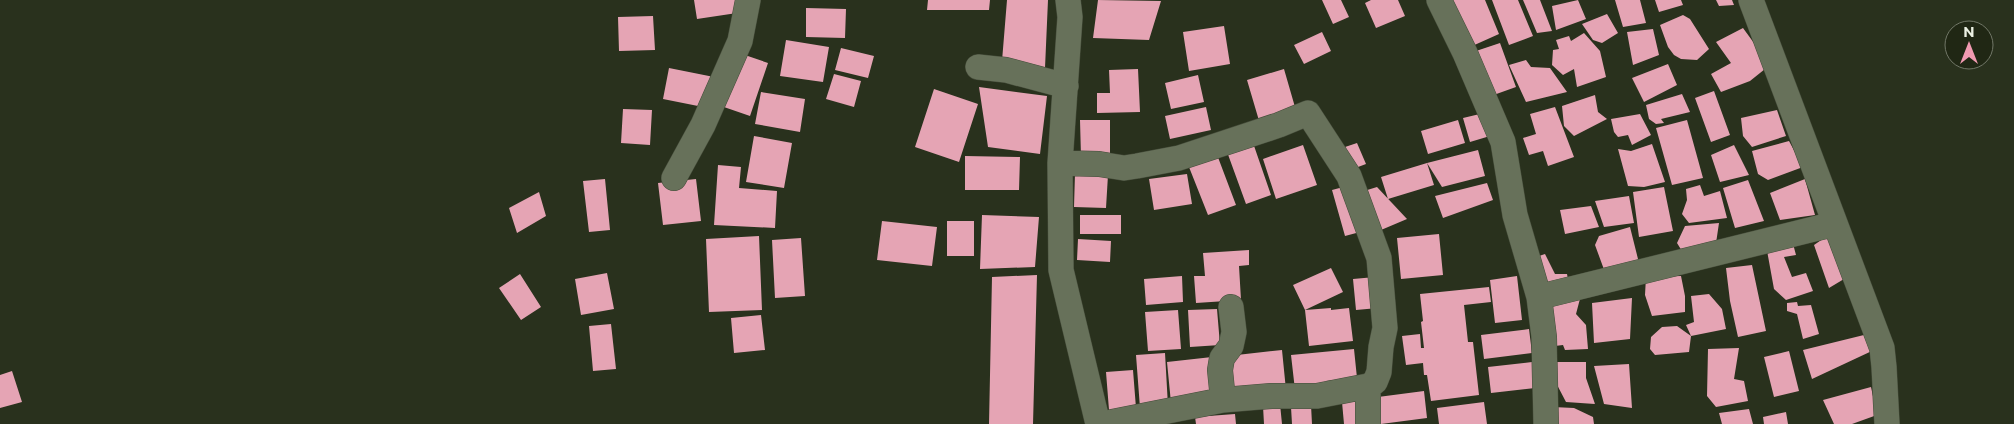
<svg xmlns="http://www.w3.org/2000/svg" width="2014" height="424" font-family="Montserrat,sans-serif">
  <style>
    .building { fill: #e5a4b4 }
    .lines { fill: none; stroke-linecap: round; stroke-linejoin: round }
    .street-casing { stroke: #464d3b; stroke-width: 26 }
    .street { stroke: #67715a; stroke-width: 25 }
  </style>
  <rect width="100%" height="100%" fill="#29311d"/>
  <!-- building -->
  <path class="building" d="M694,0h41l2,13 -40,6z
    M928,0h62l-1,10h-62z
    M1007,0h41l-3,68 -43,-7z
    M1098,0l63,1 -12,39 -56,-2z
    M1322,0h19l8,17 -16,7z
    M1371,0h27l7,16 -29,12 -11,-25z
    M1450,0h35l14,34 -29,13z
    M1492,0h26l15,36 -24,9z
    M1523,0h17l12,31 -15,2z
    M1578,0l8,19 -30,11 -4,-24z
    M1615,0h25l6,23 -23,4z
    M1655,0h26l2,5 -24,7z
    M1716,0h16l2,5 -15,1z
    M806,8l40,1 -1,29 -39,-1z
    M1607,14l11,19 -16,10 -9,-3 -11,-16z
    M1683,15l7,4 19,30 -12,11 -16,-1 -7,-4 -6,-8 -8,-22z
    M653,16l2,34 -36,1 -1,-34z
    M1224,26l6,38 -41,7 -6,-39z
    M1743,28l27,37 -20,16 -29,11 -10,-18 20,-11 -15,-21z
    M1653,29l6,26 -26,10 -6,-33z
    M1322,32l9,19 -27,13 -10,-19z
    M1584,33l16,18 6,26 -29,10 -3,-18 -11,6 -11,-10 1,-15 6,-1 -3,-9 13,-4 2,5z
    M786,40l43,7 -6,35 -43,-6z
    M1500,43l16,44 -28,10 -15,-45z
    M841,48l33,8 -6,22 -33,-8z
    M739,53l29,10 -18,53 -29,-10z
    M1526,60l5,7 19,1 17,24 -41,10 -17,-37z
    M1668,64l9,21 -33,17 -12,-24z
    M669,68l45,9 -6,31 -45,-9z
    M1138,69l2,43 -43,1v-20h13l-1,-23z
    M1284,69l13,45 -37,10 -13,-44z
    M834,74l27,7 -7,26 -28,-8z
    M1198,75l6,27 -33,7 -6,-26z
    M979,87l68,9 -7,58 -52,-7z
    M934,89l44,15 -19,58 -44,-15z
    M1714,91l16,44 -19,7 -16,-44z
    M761,92l44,7 -5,33 -45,-8z
    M1682,94l8,18 -29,7 3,4 -8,1 -7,-5 -3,-14z
    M1595,95l3,17 9,7 -33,17 -10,-10 -2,-20z
    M1206,107l5,23 -41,9 -5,-23z
    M1555,107l19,50 -26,9 -5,-15 -14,4 -6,-17 13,-4 -6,-20z
    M623,109l29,1 -2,35 -29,-2z
    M1777,110l9,26 -34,11 -9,-11 -2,-18z
    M1484,113l6,23 -20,6 -7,-24z
    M1640,114l11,21 -19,10 -4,-10 -10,2 -4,-5 -3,-13z
    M1080,120h30v37h-29z
    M1458,120l7,23 -37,11 -7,-23z
    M1687,120l16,58 -31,7 -16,-57z
    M754,136l38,7 -8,45 -38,-6z
    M1252,140l19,55 -25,9 -20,-55z
    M1789,141l14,26 -35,13 -10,-6 -6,-23z
    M1357,143l9,21 -16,6 -8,-22z
    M1652,144l13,38 -21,5 -16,-1 -10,-37 13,2z
    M1303,145l14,40 -41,14 -13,-40z
    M1734,145l15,30 -29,7 -9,-27z
    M1478,150l7,26 -43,11 -15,-24z
    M1216,152l20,53 -28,10 -21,-53z
    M965,156l55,1 -1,33h-54z
    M1427,163l7,22 -46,14 -7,-22z
    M718,165l23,2 -2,21 38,3 -2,37 -61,-3z
    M1075,173l33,2 -2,33 -32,-1z
    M1187,174l5,30 -38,6 -5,-31z
    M605,179l5,51 -21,2 -6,-51z
    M696,179l5,42 -38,4 -5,-42z
    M1805,179l10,36 -35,5 -10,-27z
    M1748,180l16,41 -29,7 -12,-40z
    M1487,183l6,17 -50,18 -8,-22z
    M1700,185l4,11 16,-5 7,27 -38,5 -7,-9 5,-14 -1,-11z
    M1347,186l13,46 -15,4 -13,-46z
    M1377,187l30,32 -26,11 -17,-39z
    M1664,187l9,44 -34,6 -6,-45z
    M539,192l7,24 -29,17 -8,-25z
    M1629,196l5,27 -30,4 -9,-26z
    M1591,206l8,21 -34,7 -5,-24z
    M982,215l57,2 -4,50 -55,2z
    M1080,215h41v19h-41z
    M882,221l55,6 -5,39 -55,-6z
    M947,221h27v35h-27z
    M1719,223l-4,27 -30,6 -8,-13 8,-17z
    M1630,227l10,40 -34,8 -11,-30 4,-9z
    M1439,234l4,41 -42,4 -4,-41z
    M1830,234l14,45 -15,9 -15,-43z
    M759,236l3,74 -53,2 -3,-73z
    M801,238l4,58 -30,2 -3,-58z
    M1078,239l33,2 -1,21 -33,-2z
    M1792,240l4,15 -12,2 8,20 14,-4 7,18 -27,9 -12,-11 -8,-44z
    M1249,250v15l-10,1 2,34 -45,3 -2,-27h11l-2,-23z
    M1545,254l10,20h12l2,10 -26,4 -7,-31z
    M1752,265l14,66 -28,6 -8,-36 -4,-33z
    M1331,268l12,24 -38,18 -12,-25z
    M607,273l7,36 -33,6 -6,-36z
    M520,274l21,33 -20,13 -22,-32z
    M1037,275l-4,149h-44l3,-147z
    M1182,276l1,26 -37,3 -2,-26z
    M1517,276l5,44 -27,3 -5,-43z
    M1681,276l4,20v16l-33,4 -7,-21 1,-18z
    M1375,277l3,31 -22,2 -3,-31z
    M1489,287l2,15 -27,3 4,37h5l6,53 -48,6 -4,-26h-3l-1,-12 -17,2 -4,-29 18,-2 1,14h3l-3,-26 2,-1 -3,-27z
    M1709,294l13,15 4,20 -35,7 -2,16 -34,3 -5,-6 1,-12 11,-10 15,-1 14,10 -5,-11 8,-3 -3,-26z
    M1581,295l-5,19 10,11 2,24 -23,1 -2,-5 -8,1 -3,-48z
    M1632,298l-2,41 -36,4 -2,-40z
    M1797,302l1,4 13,-1 8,29 -16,5 -6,-25 -10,-3v-8z
    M1331,308v2l18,-2 4,33 -44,5 -4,-36z
    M1217,309l3,36 -30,2 -2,-37z
    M1178,310l3,39 -33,2 -3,-39z
    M761,315l4,35 -31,3 -3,-35z
    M611,324l5,45 -23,2 -4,-45z
    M1529,329l3,24 -48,6 -3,-24z
    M1868,334l6,16 -62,29 -9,-29z
    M1739,348l-5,31 10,2 4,20 -32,6 -9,-11 1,-47z
    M1354,349l3,29 -31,3 1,5 -32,4 -4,-35z
    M1282,350l4,40 -54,6 -4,-40z
    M1789,351l10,40 -25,6 -10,-40z
    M1165,353l3,53 -28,2 -4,-53z
    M1212,357l4,42 -45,4 -4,-41z
    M1532,362l3,26 -44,5 -3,-26z
    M1556,362h30v16l9,26 -29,-2 -11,-21z
    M1629,364l3,44 -28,-4 -10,-38z
    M1133,370l3,38 -27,2 -3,-38z
    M12,371l10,31 -22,6v-33z
    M1871,387l6,28 -25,9h-18l-11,-24z
    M1424,391l3,27 -46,6 -3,-27z
    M1362,400l2,24h-20l-2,-22z
    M1484,402l3,22h-48l-2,-16z
    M1280,404l2,20h-18l-1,-18z
    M1311,405l1,19h-20l-1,-17z
    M1553,407l21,1 19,9 1,7h-42z
    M1749,409l4,15h-31l-3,-11z
    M1786,412l2,12h-24l-1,-7z
    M1235,414l1,10h-40l-1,-7z"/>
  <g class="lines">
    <defs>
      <path id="street" d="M1068,0l2,17 -10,146 1,107 37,154
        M1439,0l26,53 38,89 12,73 24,82 5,40 2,87
        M1751,0l131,348 2,19 3,57
        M978,67l28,3 60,16
        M1060,163l39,1 25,4 13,-2 42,-8 100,-33 29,-12 41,63 30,82 6,70 -4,19 -2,25 -4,10 -7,4
        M674,178l29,-53 37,-84 8,-41
        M1539,297l295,-73
        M1223,400l-3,-30 2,-12 9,-12 3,-14 -3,-25
        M1102,424l121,-24 48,-4h46l51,-10v38"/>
    </defs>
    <!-- street casing -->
    <use href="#street" class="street-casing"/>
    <!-- street -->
    <use href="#street" class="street"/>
  </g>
  <!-- north arrow -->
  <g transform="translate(1969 45)"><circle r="24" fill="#202714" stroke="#717767"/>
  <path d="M0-4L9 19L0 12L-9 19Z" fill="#f19ab1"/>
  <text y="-8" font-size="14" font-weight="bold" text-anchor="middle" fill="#ebf0e3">N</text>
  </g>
</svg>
